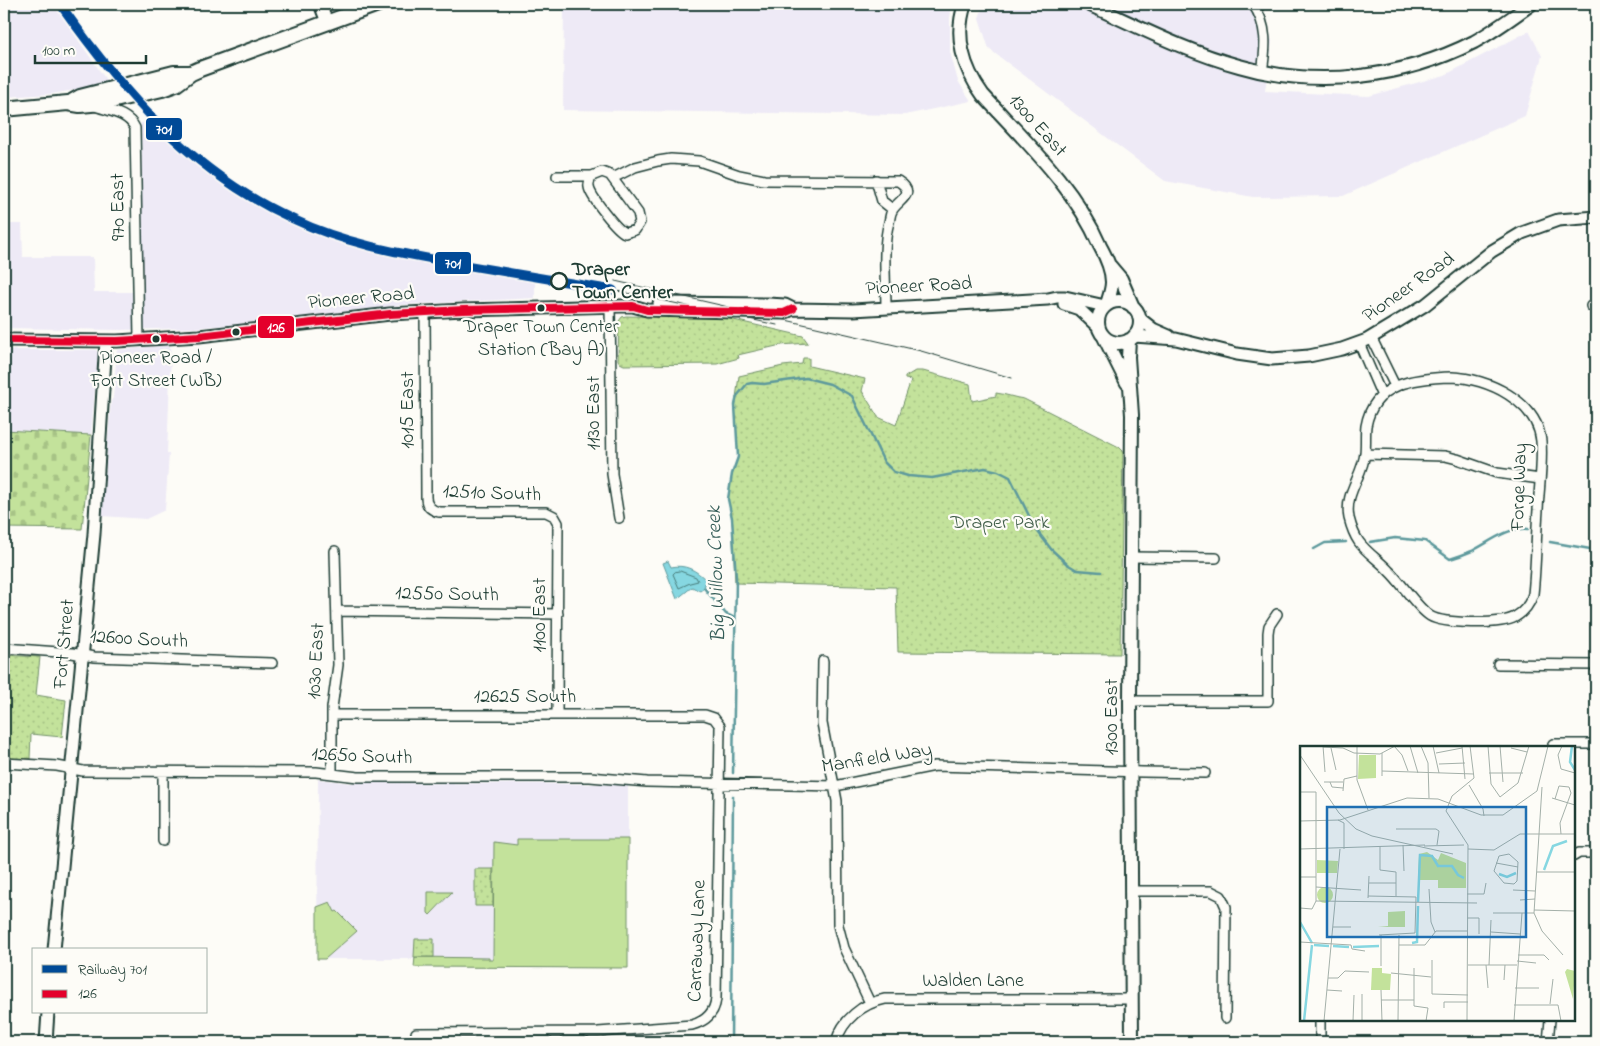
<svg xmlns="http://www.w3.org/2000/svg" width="1600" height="1046" font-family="'Indie Flower',sans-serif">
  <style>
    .built { fill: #eeeaf6 }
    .grass { fill: #c3e29b; stroke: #719068 }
    .cemetery { fill: url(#cemetery-stones); stroke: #719068 }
    .park { fill: url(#park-dots); stroke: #719068 }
    .water { fill: #86d7e1; stroke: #5d999c }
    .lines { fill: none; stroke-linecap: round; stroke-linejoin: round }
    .shore { stroke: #487b79; stroke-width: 1 }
    .stream { stroke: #5d999c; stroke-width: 2.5 }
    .minor-casing { stroke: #1f3d34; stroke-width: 12 }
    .tertiary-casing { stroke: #1f3d34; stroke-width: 15 }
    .secondary-casing { stroke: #1f3d34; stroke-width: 16 }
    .primary-casing { stroke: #1f3d34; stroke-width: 18 }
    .minor { stroke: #fdfcf7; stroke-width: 9 }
    .tertiary { stroke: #fdfcf7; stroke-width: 11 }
    .secondary { stroke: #fdfcf7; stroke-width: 12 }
    .primary { stroke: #fdfcf7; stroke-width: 14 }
    .tram { stroke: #1f3d34; stroke-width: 1 }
    .bus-1-casing { stroke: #fdfcf7; stroke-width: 11 }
    .bus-1 { stroke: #e4002b; stroke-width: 8 }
    .rail-1-casing { stroke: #fdfcf7; stroke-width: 12 }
    .rail-1 { stroke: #004a97; stroke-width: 9 }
    .stop-dot { fill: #fdfcf7; stroke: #1f3d34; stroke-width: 2.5 }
    .bus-dot { fill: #1f3d34; stroke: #fdfcf7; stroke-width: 2 }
    .labels { text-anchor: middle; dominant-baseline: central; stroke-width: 4.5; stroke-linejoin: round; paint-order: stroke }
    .bus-label { font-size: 19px; fill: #1f3d34; stroke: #fdfcf7 }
    .street-label { font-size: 20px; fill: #1f3d34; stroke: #fdfcf7 }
    .stop-label { font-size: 20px; font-weight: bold; fill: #1f3d34; stroke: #fdfcf7; text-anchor: start }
    .park-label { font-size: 20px; fill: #405e49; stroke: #fdfcf7 }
    .water-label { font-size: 21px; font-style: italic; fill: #345c57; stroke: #fdfcf7 }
    .inset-river { fill: none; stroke: #86d7e1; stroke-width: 2.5 }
    .inset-road { fill: none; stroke: #a4b0a9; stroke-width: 1 }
    .view { fill: #1f6fb2; fill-opacity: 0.15; stroke: #1f6fb2; stroke-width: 2.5 }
    .inset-edge { fill: none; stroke: #1f3d34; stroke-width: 2.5 }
    .line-badge { stroke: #fdfcf7; stroke-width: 2 }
    .badge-label { font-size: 14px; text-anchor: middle; font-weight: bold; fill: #fff }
  </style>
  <defs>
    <pattern id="cemetery-stones" width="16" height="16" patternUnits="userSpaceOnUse" patternTransform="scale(1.25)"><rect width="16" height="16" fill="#c3e29b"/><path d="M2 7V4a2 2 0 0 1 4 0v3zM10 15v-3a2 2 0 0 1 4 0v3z" fill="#a7c386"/></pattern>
    <pattern id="park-dots" width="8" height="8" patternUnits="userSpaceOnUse" patternTransform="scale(1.25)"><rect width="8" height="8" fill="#c3e29b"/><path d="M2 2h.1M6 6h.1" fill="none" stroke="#a7c386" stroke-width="1.8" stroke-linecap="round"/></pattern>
  </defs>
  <rect width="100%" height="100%" fill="#fdfcf7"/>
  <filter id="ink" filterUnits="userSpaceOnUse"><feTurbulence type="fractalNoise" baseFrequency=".02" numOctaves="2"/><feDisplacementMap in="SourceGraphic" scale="10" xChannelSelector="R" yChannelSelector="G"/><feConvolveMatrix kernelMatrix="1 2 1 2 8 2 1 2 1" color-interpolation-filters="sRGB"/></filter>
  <g filter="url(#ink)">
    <!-- built -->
    <path class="built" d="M4,4h49l56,80 -57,10 -48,3z
      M564,4h388l-2,14v34l8,29 13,20 -66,14 -342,-5z
      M984,4h273l15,37 -7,50 104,5 76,-21 84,-44 13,25 -17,60 -182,80 -90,1 -88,-16 -176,-132 -10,-31z
      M141,123h11l48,42 38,27 54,29 77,27 166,32v18l-132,7 -162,19 -49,4 -72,2 -116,-2v-104h18l1,33h70l1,35h49z
      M169,345l2,7 -4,102h2l-4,56 -19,9 -44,-3 9,-115 2,-3 4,-48z
      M4,350h92l2,3 -7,82 -87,-5z
      M318,779l32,4 249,1 29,2v182l-214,-1v-8h-97z"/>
    <!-- grass -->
    <path class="grass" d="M517,839h111v129l-214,-1 1,-10 74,1v2h4l1,-118 23,3z
      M428,892h24l-22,23 -2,-2z
      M330,902l5,10 2,-1 20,20 -32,28h-8v-52z"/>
    <!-- cemetery -->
    <path class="cemetery" d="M4,430l87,5 -9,94 -78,-1z"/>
    <!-- park -->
    <path class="park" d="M626,316l99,2 78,18 5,7 -27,2 -39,9 -4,1 1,3 -22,6 -93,1 -4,-2 -2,-3 1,-39 3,-4z
      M803,358h6v8l56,13 -3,12 16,26 18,8 15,-45 -6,-1v-2l10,-6h8l47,13 2,17 24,-5v-3c9,1 19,5 28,6l95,48 4,4 -3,203 -222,-2 -2,-65 -161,-4 -3,-65 -4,-19 4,-25 6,-17 -3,-52 4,-29 44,-10 19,-2z
      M4,655l36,2 -4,38 30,5 -4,37 -31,-3 -1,25 -26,-1z
      M475,869h18v37h-18z
      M415,939h19v18h-20z"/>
    <!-- water -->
    <path class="water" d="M668,561l3,6c14,-3 25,3 35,13l-2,8 -4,3 -8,-4 -15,12 -14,-36z"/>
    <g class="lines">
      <!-- shore -->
      <path class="shore" d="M680,571l16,6 2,4 -8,2 -11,5 -6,-14 2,-2z"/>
      <!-- stream -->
      <path class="stream" d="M1370,542l25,-4 30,3 25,18c7,-2 15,-5 22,-8 18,-9 35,-24 56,-22
        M1550,542l46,8
        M1314,549l11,-6 21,-1
        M704,588l22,26 9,4
        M733,773l3,-195 -4,-60 -4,-19 4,-25 6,-17 -3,-52 2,-9 10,-12 5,-1 12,1 42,-6 24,6 22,12 32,66 10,10 14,4 24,2 53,-10 13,3 12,6 25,51 16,21 16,15 10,6 24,2
        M731,1042l2,-246"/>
      <defs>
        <path id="minor" d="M1253,4c15,22 13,43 9,68
          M95,106c14,5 33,7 40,22l4,211
          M557,176h35l10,-4 8,3 28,38 2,9 -5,8 -10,3c-8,-3 -35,-37 -36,-46 -1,-4 1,-7 3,-11
          M613,178l22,-11 23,-6 13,-2 28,2 40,14 25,5 134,1c21,13 -2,20 -6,30 -2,3 -2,8 -3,11 -7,25 -3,59 -3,86
          M876,180l6,21 10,8
          M610,306l2,168 7,44
          M1591,306h5
          M425,312l1,185c0,8 4,13 13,15h107l8,4 4,7 -1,192
          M1371,337l24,49
          M1359,343l23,53
          M1452,377c35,1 85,24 89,64 2,22 -2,46 -3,69 -2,28 -2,56 -5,84 -3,10 -9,18 -18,23 -14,8 -72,7 -85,-1 -14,-9 -28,-33 -41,-45 -9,-10 -22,-18 -30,-29 -5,-7 -8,-16 -10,-24 -5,-25 14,-42 16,-65 1,-9 0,-18 1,-27 8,-44 49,-48 86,-49z
          M1365,454l80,2 12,3 40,14 43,6
          M1131,557l85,1
          M337,611l221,3
          M4,648l68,5 22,4 178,6
          M823,661l-1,62 15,78 1,124 6,23 26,55
          M1498,664l98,1
          M1130,701h138v-68l1,-7 8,-12
          M332,715h373l9,3 6,8 -4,272c-1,15 -10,23 -24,27l-94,7 -182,1
          M1553,744h43
          M4,763l53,3 26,5 233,1 42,5h232l57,5 188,4 100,-20 208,6 62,1
          M163,772v69
          M332,773v-65l6,-43 -3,-114
          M1574,856l5,-3h17
          M1130,891h81l10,5 5,11 -1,111
          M836,1042c6,-22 27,-39 49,-43h245
          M1320,1042v-22
          M1548,1042l2,-22"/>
        <path id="tertiary" d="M320,4l7,18
          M659,303l109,1 17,1 8,4 60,1 195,-11 9,-2h8l40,9
          M1064,304l15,5 19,18
          M1139,318l14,11 16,7
          M1134,336l42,3 61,15 35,5 37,-3 33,-7 25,-9 58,-35 67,-54 30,-18 36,-13 38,-3
          M4,340l113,1 82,-5 191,-22 73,-4 157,-4h13l14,4 137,3 9,-4
          M54,950l40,-416 12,-193
          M46,1042l2,-30"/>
        <path id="secondary" d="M965,4c-11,32 -2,64 18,91 43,47 91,91 117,151 6,11 12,23 12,36 0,8 -3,15 -5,22
          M1088,4c49,22 99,48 151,62 78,23 164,12 235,-24 20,-11 39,-25 57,-38
          M1110,266l11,13 12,28
          M1098 322a21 21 0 1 1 42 0a21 21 0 1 1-42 0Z
          M1104,337l23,46
          M1129,340l-1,17 4,58 -2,286 2,341"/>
        <path id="primary" d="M73,101l7,-4 94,-24h17
          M4,109l64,-6 12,2 22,-2 60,-14 14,-5 15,-11 9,-4 178,-65"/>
      </defs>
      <!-- minor casing -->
      <use href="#minor" class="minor-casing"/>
      <!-- tertiary casing -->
      <use href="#tertiary" class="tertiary-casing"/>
      <!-- secondary casing -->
      <use href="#secondary" class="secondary-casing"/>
      <!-- primary casing -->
      <use href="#primary" class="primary-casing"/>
      <!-- minor -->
      <use href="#minor" class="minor"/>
      <!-- tertiary -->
      <use href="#tertiary" class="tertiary"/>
      <!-- secondary -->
      <use href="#secondary" class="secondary"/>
      <!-- primary -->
      <use href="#primary" class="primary"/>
      <!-- tram -->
      <path class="tram" d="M615,281l306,70 91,27
        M613,290l164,35"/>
      <defs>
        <path id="bus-1" d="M4,340l113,1 82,-5 191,-22 73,-4 170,-4 14,4 137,3 9,-4"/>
      </defs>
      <!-- bus-1 casing -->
      <use href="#bus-1" class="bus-1-casing"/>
      <!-- bus-1 -->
      <use href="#bus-1" class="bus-1"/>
      <defs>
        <path id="rail-1" d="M60,4c63,89 132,169 233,215 56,27 118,36 178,47 48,8 95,16 142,24"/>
      </defs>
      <!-- rail-1 casing -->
      <use href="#rail-1" class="rail-1-casing"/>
      <!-- rail-1 -->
      <use href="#rail-1" class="rail-1"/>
    </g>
  </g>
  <!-- markers -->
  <circle class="stop-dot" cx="559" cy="281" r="8"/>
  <g class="bus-dot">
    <circle cx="541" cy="308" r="4.5"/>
    <circle cx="236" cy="332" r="4.5"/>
    <circle cx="156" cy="339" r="4.5"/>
  </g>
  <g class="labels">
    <!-- bus labels -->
    <g class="bus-label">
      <text x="541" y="327">Draper Town Center<tspan x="541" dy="23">Station (Bay A)</tspan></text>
      <text x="156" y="358">Pioneer Road /<tspan x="156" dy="23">Fort Street (WB)</tspan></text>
    </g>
    <!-- street labels -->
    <g class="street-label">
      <text transform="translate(1037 126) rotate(48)">1300 East</text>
      <text transform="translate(119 207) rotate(-91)">970 East</text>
      <text transform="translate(919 287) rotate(-3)">Pioneer Road</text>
      <text transform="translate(1409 288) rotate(-35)">Pioneer Road</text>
      <text transform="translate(361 299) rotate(-5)">Pioneer Road</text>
      <text transform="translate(408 410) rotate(-90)">1015 East</text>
      <text transform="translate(594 413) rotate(-90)">1130 East</text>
      <text transform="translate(1520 487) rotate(-88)">Forge Way</text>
      <text transform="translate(492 494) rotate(2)">12510 South</text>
      <text transform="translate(447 595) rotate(1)">12550 South</text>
      <text transform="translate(540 615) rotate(-90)">1100 East</text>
      <text transform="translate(139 640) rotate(3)">12600 South</text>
      <text transform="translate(65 644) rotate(-85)">Fort Street</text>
      <text transform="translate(317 661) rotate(-87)">1030 East</text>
      <text x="525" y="697">12625 South</text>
      <text transform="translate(1112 717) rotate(-90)">1300 East</text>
      <text transform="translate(362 757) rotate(2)">12650 South</text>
      <text transform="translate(877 759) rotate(-9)">Manfield Way</text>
      <text transform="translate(698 941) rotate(-88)">Carraway Lane</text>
      <text x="973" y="981">Walden Lane</text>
    </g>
    <!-- stop labels -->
    <g class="stop-label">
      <text x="572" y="270">Draper<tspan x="572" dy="23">Town Center</tspan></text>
    </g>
    <!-- park labels -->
    <g class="park-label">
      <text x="1000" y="523">Draper Park</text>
    </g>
    <!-- water labels -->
    <g class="water-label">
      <text transform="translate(717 574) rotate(-92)">Big Willow Creek</text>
    </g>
  </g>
  <!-- overview -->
  <g transform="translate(1300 746)">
    <rect width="275" height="275" fill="#fdfcf7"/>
    <path d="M105,165v16h-27l10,-1v-14zM72,222h10v5l9,1 -1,16h-19z" fill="#c3e29b"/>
    <path d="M17,114l21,1 -1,12h-20z" fill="#c3e29b"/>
    <path d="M59,9h17v23l-18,1zM127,106l11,8 3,-7 25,10v25h-28v-8h-20l1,-26zM17 149a8 8 0 1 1 16 0a8 8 0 1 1-16 0ZM267,223l8,2 -2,28 -8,-27z" fill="#c3e29b"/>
    <path class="inset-river" d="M272,0l-2,16 5,8M244,124l9,-24 14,-5M199,128l8,3 9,-4M118,156l2,-47 12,1 6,10h14l6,9 6,3M0,176l12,21M112,197l5,-1 1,-36M14,199l15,1M33,200l16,1M53,201l26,-1M4,275l8,-76"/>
    <path class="inset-road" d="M23,0l2,26M57,0v34l11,30M94,0l8,9 6,16M110,0l8,27M121,0l7,17 1,35M133,0l6,27M162,0l3,33M188,0l3,38 9,13 18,-14 11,-37M200,0l3,36M262,0l-4,9 3,14 14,4M23,1l20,1 11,5 26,1 15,-8M31,2l5,22M211,2l16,4M82,7v23M136,7l26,-5M0,9l39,58 17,16 16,7 81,18M139,18l26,-1M82,25l92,3M189,27h34M24,36h19M30,36l2,5 11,1M169,39l14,24 1,7M242,41l-8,126 8,18 21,24M43,45l1,-12 13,-3M0,46h16v109l-4,8 -12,-1M252,52l23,7M255,53l4,-13 10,1 2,6 -11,30 1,11M38,74l6,3v26M0,75l40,-1 67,-22 31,1 43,16h22l34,-24 11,-45M96,83h40M136,83l3,2 -2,14M103,99l1,26M168,99l-22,-34 6,-15 22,-18 -4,-32M80,100v24l16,2v24M124,100l40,-1M0,103l125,-4M168,103l26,1 26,-16h55M209,108l9,8 -1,19 -3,3 -10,-1 -10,-12 5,-15zM196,117l22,4M237,126h38M0,131h16M69,137h27M16,141l45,3M129,143l2,33 4,10M213,144l22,1M167,148h17l2,-11M68,150l48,1 -1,36 -36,2M68,152l1,-22M220,154l15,-1M16,155l161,2M234,164l41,1M193,167h41M167,172h12v16M33,181h18M191,186l29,2M81,189v31M0,196l51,3 1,4 13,2M99,199h26l11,-14h31M218,209h26l5,5M132,214v34l36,1M217,215l19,2M168,219h49M186,219l2,23M189,219l2,-45M114,222v38l14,2 -2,13M91,227l40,4M28,232h10l7,-7 24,1M204,234l1,-15M215,242h24M27,244l15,1M81,244l1,31M81,254h33M250,258l3,-25M214,259h44l3,16M144,262v-6h24M24,275l16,-172M53,275l1,-26M62,275v-27M98,275l1,-86M167,275l1,-176M214,275l8,-108"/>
    <path class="view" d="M27,61h199v130h-199z"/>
    <rect width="275" height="275" class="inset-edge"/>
  </g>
  <g class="line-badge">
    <rect x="145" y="117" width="38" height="24" rx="5" fill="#004a97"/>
    <rect x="434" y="251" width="38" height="24" rx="5" fill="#004a97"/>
    <rect x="257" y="315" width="38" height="24" rx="5" fill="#e4002b"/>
  </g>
  <g class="badge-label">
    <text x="164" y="134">701</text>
    <text x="453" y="268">701</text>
    <text x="276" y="332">126</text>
  </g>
  <!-- margin -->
  <rect width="1600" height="1046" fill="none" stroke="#fdfcf7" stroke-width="20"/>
  <rect x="10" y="10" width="1580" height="1026" fill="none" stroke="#1f3d34" stroke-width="2" filter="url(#ink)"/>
  <!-- legend -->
  <rect x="32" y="948" width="175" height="65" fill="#fdfcf7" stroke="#a4b0a9"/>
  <rect x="42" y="965" width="25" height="8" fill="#004a97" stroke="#a4b0a9"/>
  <text x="78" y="974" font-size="15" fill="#1f3d34">Railway 701</text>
  <rect x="42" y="990" width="25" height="8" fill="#e4002b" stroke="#a4b0a9"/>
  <text x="78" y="998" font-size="15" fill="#1f3d34">126</text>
  <!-- scale -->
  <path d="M35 55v8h111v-8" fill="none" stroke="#1f3d34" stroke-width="2.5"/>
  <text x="42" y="55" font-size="15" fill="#1f3d34" stroke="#fdfcf7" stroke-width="4" paint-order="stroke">100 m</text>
</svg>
